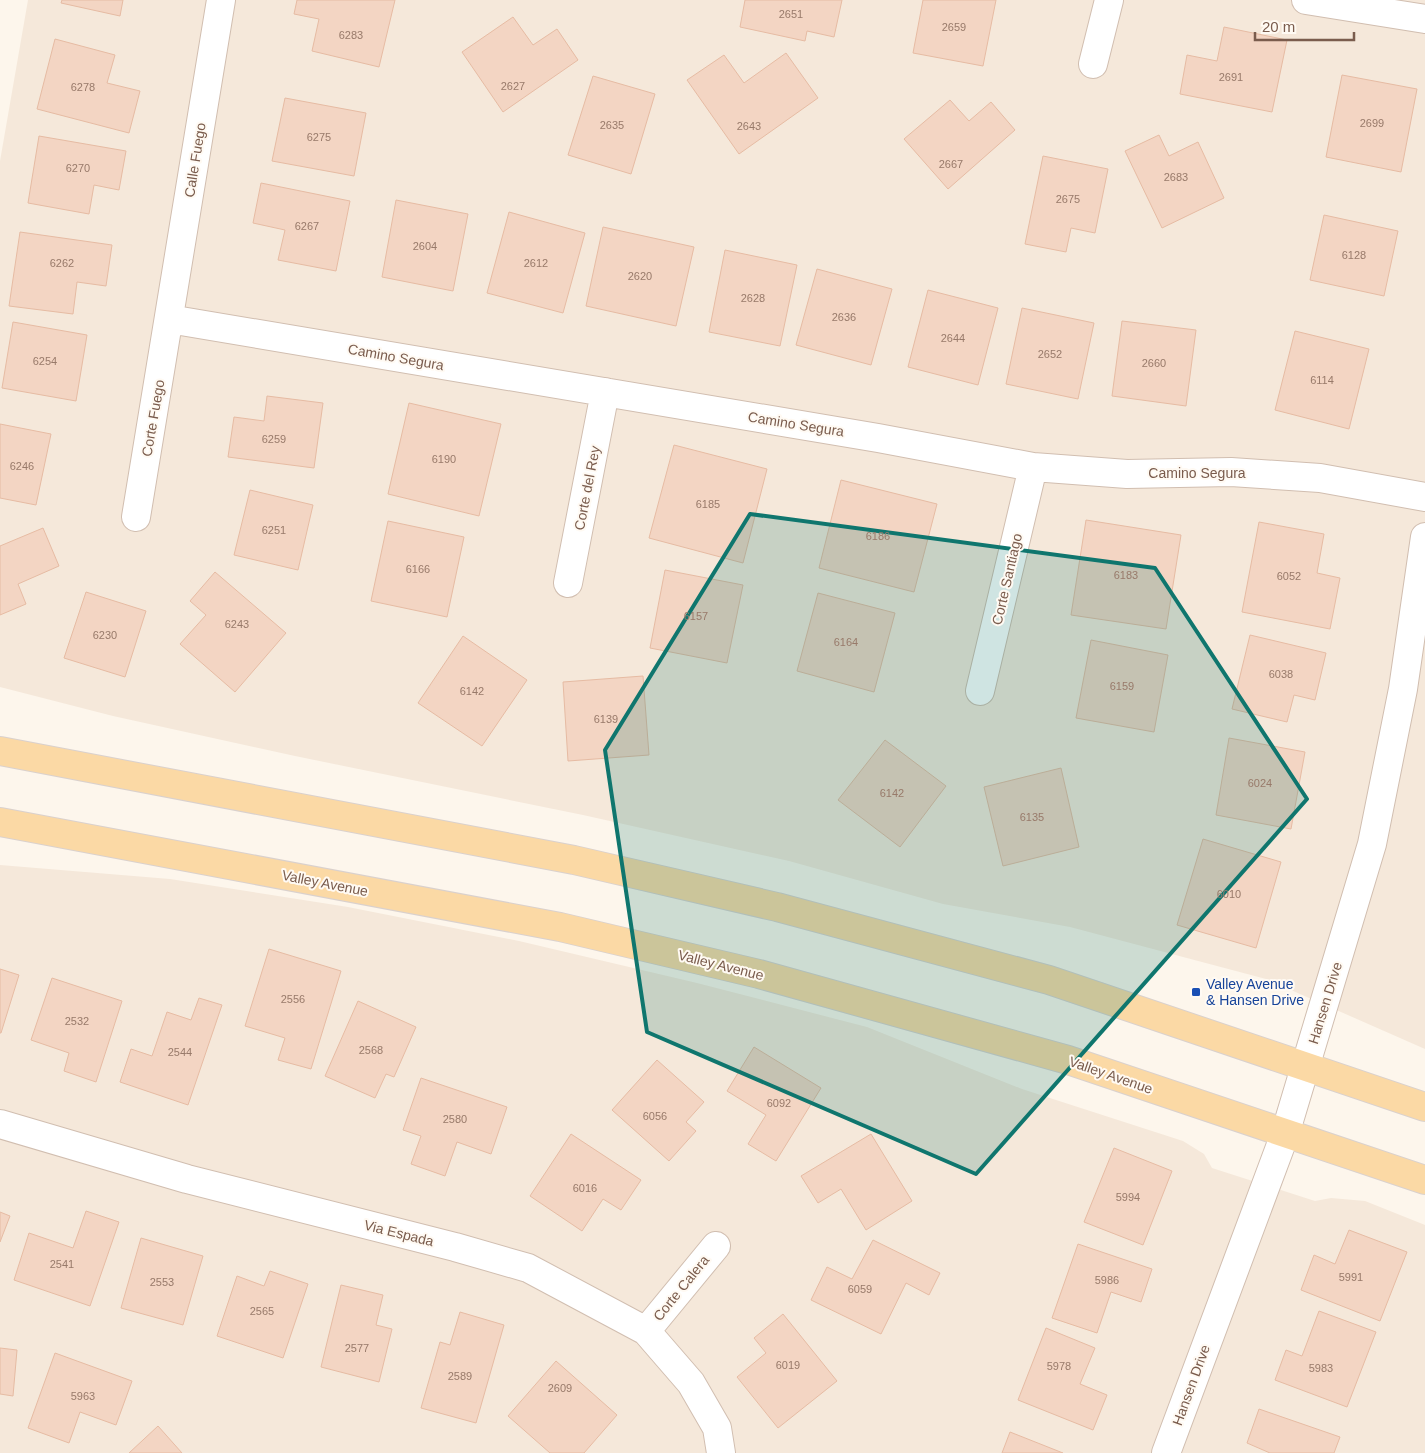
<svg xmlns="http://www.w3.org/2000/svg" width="1425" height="1453" font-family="Arial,sans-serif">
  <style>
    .residential { fill: #f5e8da }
    .building { fill: #f3d5c3; stroke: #e6bba3 }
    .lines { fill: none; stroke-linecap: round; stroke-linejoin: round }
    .minor-casing { stroke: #d1beb0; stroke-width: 30 }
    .major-casing { stroke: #dad1cd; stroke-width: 30 }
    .minor { stroke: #fff; stroke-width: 28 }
    .major { stroke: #fbd9a5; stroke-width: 28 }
    .marked { fill: #0f766e; fill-opacity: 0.2; stroke: #0f766e; stroke-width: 4; stroke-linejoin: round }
    .transit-dot { fill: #1a4fb4; stroke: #fffaf3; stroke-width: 2 }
    .labels { text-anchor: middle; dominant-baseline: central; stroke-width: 4; stroke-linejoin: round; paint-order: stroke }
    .number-label { font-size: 11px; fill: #987a6a }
    .street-label { font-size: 14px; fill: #7a5c4d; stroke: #fffaf3 }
    .transit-label { font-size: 14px; fill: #164399; stroke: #fffaf3; text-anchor: start }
  </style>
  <rect width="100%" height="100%" fill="#fdf6ec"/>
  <!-- residential -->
  <path class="residential" d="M28,0h1397v1049l-159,-70 -196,-52 -127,-23 -154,-43 -206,-46 -288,-59 -182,-40 -113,-29v-526z
    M0,865l170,14 178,28 171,34 178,42 170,44 155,62 161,52 21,13 8,14 103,33 16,-3 34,3 60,24v228h-1425z"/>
  <!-- building -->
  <path class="building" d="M62,0h61l-3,16 -59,-13z
    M297,0h98l-16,67 -67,-16 7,-32 -25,-5z
    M745,0h97l-8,37 -27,-6 -2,10 -65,-14z
    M923,0h73l-13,66 -70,-13z
    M513,17l20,28 24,-16 21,31 -75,52 -41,-60z
    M1224,27l63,13 -15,72 -92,-18 7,-39 30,6z
    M55,39l60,16 -8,28 33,8 -11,42 -92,-24z
    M786,53l32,45 -79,56 -52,-74 37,-25 20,28z
    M1342,75l75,14 -16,83 -75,-15z
    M593,76l62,18 -24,80 -63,-19z
    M285,98l81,15 -12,63 -82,-15z
    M950,100l19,21 22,-19 24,28 -67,59 -44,-50z
    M1159,135l10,21 29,-14 26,56 -62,30 -37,-77z
    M39,136l87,15 -7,39 -25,-5 -5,29 -61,-11z
    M1043,156l65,13 -13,64 -24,-5 -5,24 -41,-8z
    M261,183l89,18 -14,70 -58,-11 7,-30 -32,-7z
    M396,200l72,14 -15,77 -71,-14z
    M509,212l76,21 -22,80 -76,-20z
    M1324,215l74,16 -14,65 -74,-16z
    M603,227l91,20 -18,79 -90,-20z
    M20,232l92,13 -6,41 -29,-4 -4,32 -64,-8z
    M725,250l72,15 -17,81 -71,-14z
    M817,269l75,20 -21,76 -75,-20z
    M928,290l70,18 -20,77 -70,-18z
    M1022,308l72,15 -16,76 -72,-15z
    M1122,321l74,9 -10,76 -74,-10z
    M13,322l74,13 -11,66 -74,-13z
    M1295,331l74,18 -20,80 -74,-19z
    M267,396l56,7 -9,65 -86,-11 6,-40 30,4z
    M409,403l92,21 -22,92 -91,-22z
    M0,424l51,10 -15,71 -36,-7z
    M674,445l93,24 -24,94 -94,-25z
    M841,480l96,24 -23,88 -95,-24z
    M250,490l63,15 -15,65 -64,-15z
    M1086,520l95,15 -15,94 -95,-14z
    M388,521l76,16 -17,80 -76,-16z
    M1259,522l65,12 -7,39 23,5 -10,51 -88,-17z
    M43,528l16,38 -41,18 8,20 -26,11v-69z
    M665,570l78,15 -16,78 -77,-15z
    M215,572l71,61 -51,59 -55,-48 26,-29 -16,-14z
    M86,592l60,19 -21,66 -61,-19z
    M818,593l77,20 -21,79 -77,-21z
    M1250,635l76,18 -11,47 -21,-5 -7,27 -55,-13z
    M463,636l64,44 -45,66 -64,-43z
    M1091,640l77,15 -14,77 -78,-14z
    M643,676l6,79 -81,6 -5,-79z
    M1229,738l76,14 -14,77 -75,-14z
    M885,740l61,46 -46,61 -62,-47z
    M1061,768l18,79 -76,19 -19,-79z
    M1203,839l78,23 -25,86 -79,-23z
    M269,949l72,22 -30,98 -33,-9 7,-22 -40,-12z
    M0,969l19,6 -18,58h-1z
    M52,978l70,23 -26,81 -32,-11 5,-18 -38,-13z
    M199,998l23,7 -34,100 -68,-23 11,-33 21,7 15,-44 24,8z
    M358,1001l58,26 -22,50 -8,-3 -11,24 -50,-22z
    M754,1047l67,41 -45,73 -28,-17 18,-29 -39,-24z
    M657,1060l47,42 -18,20 10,9 -27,30 -57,-51z
    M421,1078l86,29 -16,47 -34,-12 -12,34 -34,-12 10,-28 -18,-6z
    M571,1134l70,46 -20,30 -18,-11 -21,32 -52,-35z
    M871,1134l41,67 -46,29 -25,-41 -23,14 -17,-27z
    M1114,1148l58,23 -29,74 -59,-23z
    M86,1211l33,11 -29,84 -76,-26 15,-47 44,15z
    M0,1212l10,4 -10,26z
    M1349,1230l58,22 -27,69 -79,-31 13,-35 21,9z
    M141,1238l62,18 -20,69 -62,-17z
    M873,1240l67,33 -11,22 -23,-12 -25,51 -70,-34 16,-33 25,12z
    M1078,1244l74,25 -11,33 -30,-10 -14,41 -45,-15z
    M270,1271l38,13 -25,74 -66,-22 20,-60 27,10z
    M341,1285l42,10 -7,30 16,4 -13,53 -58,-15z
    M1319,1311l57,21 -29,75 -72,-27 11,-30 16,6z
    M460,1312l44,13 -28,98 -55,-15 19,-66 10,3z
    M783,1314l54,67 -59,47 -41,-51 29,-24 -12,-15z
    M1046,1328l49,20 -15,36 27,11 -14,35 -75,-30z
    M0,1348l17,2 -4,46 -13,-2z
    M55,1353l77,28 -16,44 -36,-13 -11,31 -41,-15z
    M556,1361l61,54 -33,38h-34l-42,-37z
    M1259,1409l81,28 -6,16h-64l-23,-10z
    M158,1426l24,27h-53z
    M1010,1432l53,21h-61z"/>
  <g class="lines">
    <defs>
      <path id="minor" d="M1306,0l119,19
        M1093,64l16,-64
        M169,319l709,119 155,29 94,7 104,-2 89,6 105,19
        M136,517l85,-517
        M568,583l37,-191
        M980,691l53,-224
        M0,1124l187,55 268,68 73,21 118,63 45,52 26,45 4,25
        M646,1331l70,-85
        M1166,1453l119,-319 87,-290 31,-155 22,-152"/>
      <path id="major" d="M0,751l574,109 203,47 272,73 376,127
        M0,822l560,105 199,47 309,86 357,120"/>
    </defs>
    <!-- minor casing -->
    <use href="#minor" class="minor-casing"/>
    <!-- major casing -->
    <use href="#major" class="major-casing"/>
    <!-- minor -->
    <use href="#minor" class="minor"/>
    <!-- major -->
    <use href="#major" class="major"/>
  </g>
  <!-- marked area -->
  <path class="marked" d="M750,514l405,54 152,231 -331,375 -329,-142 -42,-282z"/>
  <!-- markers -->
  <rect class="transit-dot" x="1191" y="987" width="10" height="10" rx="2.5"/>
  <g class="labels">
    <!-- number labels -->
    <g class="number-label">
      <text x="791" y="14">2651</text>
      <text x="954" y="27">2659</text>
      <text x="351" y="35">6283</text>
      <text x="1231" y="77">2691</text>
      <text x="513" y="86">2627</text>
      <text x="83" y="87">6278</text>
      <text x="1372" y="123">2699</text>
      <text x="612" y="125">2635</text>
      <text x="749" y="126">2643</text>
      <text x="319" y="137">6275</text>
      <text x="951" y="164">2667</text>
      <text x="78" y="168">6270</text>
      <text x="1176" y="177">2683</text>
      <text x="1068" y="199">2675</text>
      <text x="307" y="226">6267</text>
      <text x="425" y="246">2604</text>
      <text x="1354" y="255">6128</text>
      <text x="62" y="263">6262</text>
      <text x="536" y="263">2612</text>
      <text x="640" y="276">2620</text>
      <text x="753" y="298">2628</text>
      <text x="844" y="317">2636</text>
      <text x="953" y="338">2644</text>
      <text x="1050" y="354">2652</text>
      <text x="45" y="361">6254</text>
      <text x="1154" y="363">2660</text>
      <text x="1322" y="380">6114</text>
      <text x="274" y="439">6259</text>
      <text x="444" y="459">6190</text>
      <text x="22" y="466">6246</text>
      <text x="708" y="504">6185</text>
      <text x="274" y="530">6251</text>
      <text x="878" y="536">6186</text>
      <text x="418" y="569">6166</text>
      <text x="1126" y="575">6183</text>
      <text x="1289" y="576">6052</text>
      <text x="696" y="616">6157</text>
      <text x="237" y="624">6243</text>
      <text x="105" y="635">6230</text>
      <text x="846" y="642">6164</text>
      <text x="1281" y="674">6038</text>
      <text x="1122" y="686">6159</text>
      <text x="472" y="691">6142</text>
      <text x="606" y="719">6139</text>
      <text x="1260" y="783">6024</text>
      <text x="892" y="793">6142</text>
      <text x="1032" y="817">6135</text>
      <text x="1229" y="894">6010</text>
      <text x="293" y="999">2556</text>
      <text x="77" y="1021">2532</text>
      <text x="371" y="1050">2568</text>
      <text x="180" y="1052">2544</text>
      <text x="779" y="1103">6092</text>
      <text x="655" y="1116">6056</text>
      <text x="455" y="1119">2580</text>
      <text x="585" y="1188">6016</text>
      <text x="1128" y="1197">5994</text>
      <text x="62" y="1264">2541</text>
      <text x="1351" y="1277">5991</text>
      <text x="1107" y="1280">5986</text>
      <text x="162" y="1282">2553</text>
      <text x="860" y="1289">6059</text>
      <text x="262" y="1311">2565</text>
      <text x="357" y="1348">2577</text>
      <text x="788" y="1365">6019</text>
      <text x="1059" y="1366">5978</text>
      <text x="1321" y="1368">5983</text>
      <text x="460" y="1376">2589</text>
      <text x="560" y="1388">2609</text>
      <text x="83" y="1396">5963</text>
    </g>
    <!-- street labels -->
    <g class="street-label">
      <text transform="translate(195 160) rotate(-81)">Calle Fuego</text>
      <text transform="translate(396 357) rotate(10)">Camino Segura</text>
      <text transform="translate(153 418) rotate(-80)">Corte Fuego</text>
      <text transform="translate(796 424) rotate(9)">Camino Segura</text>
      <text x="1197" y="473">Camino Segura</text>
      <text transform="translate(587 488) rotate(-79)">Corte del Rey</text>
      <text transform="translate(1007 579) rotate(-77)">Corte Santiago</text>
      <text transform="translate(325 883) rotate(11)">Valley Avenue</text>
      <text transform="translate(721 965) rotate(14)">Valley Avenue</text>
      <text transform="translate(1325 1003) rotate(-73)">Hansen Drive</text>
      <text transform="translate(1111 1075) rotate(19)">Valley Avenue</text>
      <text transform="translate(399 1233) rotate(14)">Via Espada</text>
      <text transform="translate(681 1288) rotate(-51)">Corte Calera</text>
      <text transform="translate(1191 1385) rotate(-70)">Hansen Drive</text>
    </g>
    <!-- transit labels -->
    <g class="transit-label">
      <text x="1206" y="984">Valley Avenue<tspan x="1206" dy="16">&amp; Hansen Drive</tspan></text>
    </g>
  </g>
  <!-- scale -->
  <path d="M1255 32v8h99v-8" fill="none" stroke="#7a5c4d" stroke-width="2.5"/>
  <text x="1262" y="32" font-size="15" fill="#7a5c4d" stroke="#fffaf3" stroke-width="4" paint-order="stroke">20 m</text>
</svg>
